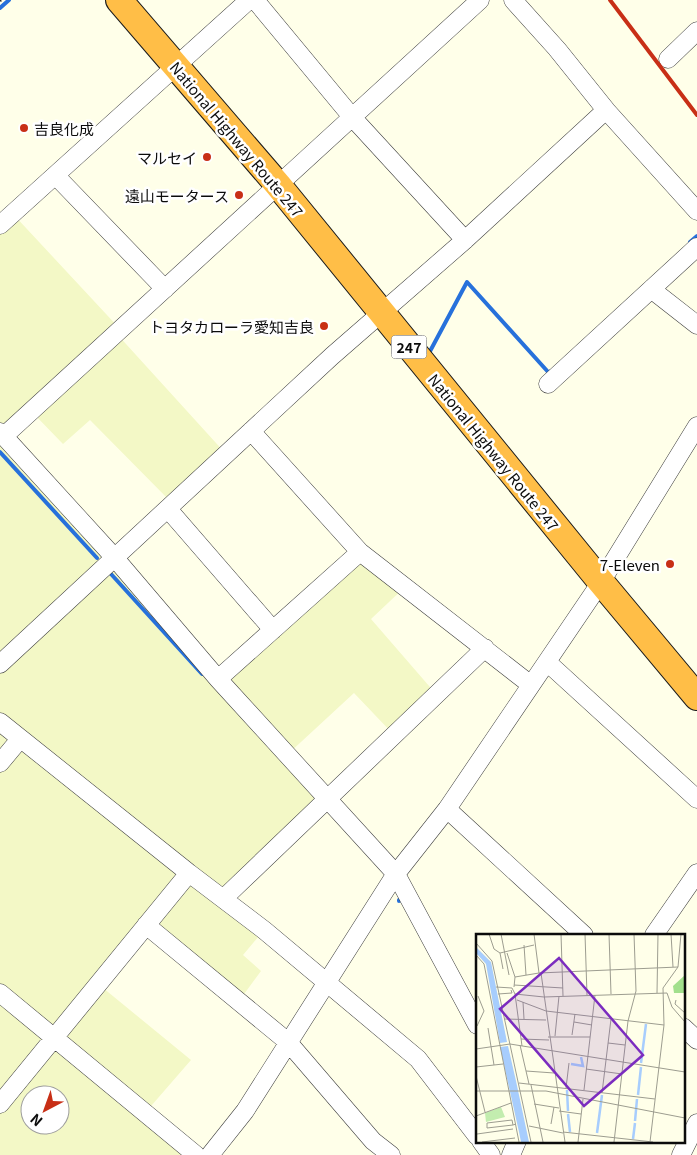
<svg xmlns="http://www.w3.org/2000/svg" width="697" height="1155" font-family="Georgia,'Noto Sans JP',serif">
  <style>
    .farmland { fill: #f3f8c6; fill-rule: evenodd }
    .lines { fill: none; stroke-linecap: round; stroke-linejoin: round }
    .stream { stroke: #2771db; stroke-width: 4 }
    .minor-casing { stroke: #3e3e3e; stroke-width: 19 }
    .highway-casing { stroke: #1c1c1c; stroke-width: 28 }
    .path { stroke: #2d2d2d; stroke-width: 2.5; stroke-dasharray: 5 2.5; stroke-linecap: butt }
    .minor { stroke: #fff; stroke-width: 18 }
    .highway { stroke: #ffbe47; stroke-width: 26 }
    .rail { stroke: #c82f16; stroke-width: 4 }
    .poi-dot { fill: #c82f16; stroke: #fff; stroke-width: 2 }
    .labels { text-anchor: middle; dominant-baseline: central; stroke-width: 5; stroke-linejoin: round; paint-order: stroke }
    .shield { fill: #fff; stroke: #545454; stroke-width: 1 }
    .shield-label { font-size: 14px; font-weight: bold; fill: #0b0b0b }
    .poi-label { font-size: 15px; fill: #0b0b0b; stroke: #fff; text-anchor: end }
    .street-label { font-size: 15px; fill: #0b0b0b; stroke: #fff }
    .inset-river { fill: none; stroke: #a7cdfd; stroke-width: 2.5 }
    .inset-road { fill: none; stroke: #9d9d90; stroke-width: 1 }
    .view { fill: #7b2cbf; fill-opacity: 0.15; stroke: #7b2cbf; stroke-width: 2.5 }
    .inset-edge { fill: none; stroke: #0b0b0b; stroke-width: 2.5 }
  </style>
  <rect width="100%" height="100%" fill="#ffffe9"/>
  <!-- farmland -->
  <path class="farmland" d="M13,214l107,115 -4,4 110,121 -53,50 -83,-84 -27,24 -32,-33 -27,25 216,241 140,-125 46,34 -35,33 65,75 -42,41 -40,-42 -66,61 39,44 -103,100 40,32 -21,25 18,16 -22,30 -93,-76 -49,58 94,77 -46,53 51,42h-196v-930zM30,1095h30v30h-30z"/>
  <g class="lines">
    <!-- stream -->
    <path class="stream" d="M0,8l9,-8
      M690,242l7,-6
      M428,355l39,-73 82,91 2,-2
      M0,452l97,106
      M111,574l91,100
      M399,900v1"/>
    <defs>
      <path id="minor" d="M255,0l97,117 113,123
        M513,0l44,49 49,61 91,101
        M668,59l29,-28
        M56,176l109,113
        M0,225l249,-225
        M651,289l46,36
        M548,384l149,-137
        M251,431l109,121 171,133
        M0,432l114,125 104,122 178,195 81,151
        M4,436l476,-436
        M168,509l105,121
        M547,662l150,137
        M0,664l332,-308 133,-116 141,-130
        M218,679l142,-127
        M0,722l189,151 75,57 154,129 59,77
        M0,763l20,-24
        M447,809l137,126
        M224,898l261,-250
        M146,925l142,117 85,99 18,14
        M654,935l43,-62
        M0,993l196,162
        M683,1027l14,13
        M0,1104l189,-231
        M481,1141l10,14
        M210,1155l35,-44 150,-236 52,-66 154,-227 96,-156
        M511,1155l6,-14
        M681,1155l16,-32"/>
      <path id="highway" d="M119,0l159,185 323,397 96,115"/>
    </defs>
    <!-- minor casing -->
    <use href="#minor" class="minor-casing"/>
    <!-- highway casing -->
    <use href="#highway" class="highway-casing"/>
    <!-- path -->
    <path class="path" d="M0,1l1,-1"/>
    <!-- minor -->
    <use href="#minor" class="minor"/>
    <!-- highway -->
    <use href="#highway" class="highway"/>
    <!-- rail -->
    <path class="rail" d="M610,0l87,115"/>
  </g>
  <!-- markers -->
  <g class="poi-dot">
    <circle cx="24" cy="128" r="5"/>
    <circle cx="207" cy="157" r="5"/>
    <circle cx="239" cy="195" r="5"/>
    <circle cx="324" cy="326" r="5"/>
    <circle cx="670" cy="564" r="5"/>
  </g>
  <g class="labels">
    <!-- shield labels -->
    <rect class="shield" x="391.5" y="335.5" width="35" height="23" rx="4"/>
    <g class="shield-label">
      <text x="409" y="347">247</text>
    </g>
    <!-- poi labels -->
    <g class="poi-label">
      <text x="34" y="128" text-anchor="start">吉良化成</text>
      <text x="197" y="157">マルセイ</text>
      <text x="229" y="195">遠山モータース</text>
      <text x="314" y="326">トヨタカローラ愛知吉良</text>
      <text x="660" y="564">7-Eleven</text>
    </g>
    <!-- street labels -->
    <g class="street-label">
      <text transform="translate(237 139) rotate(50)">National Highway Route 247</text>
      <text transform="translate(494 452) rotate(51)">National Highway Route 247</text>
    </g>
  </g>
  <!-- overview -->
  <g transform="translate(476 934)">
    <rect width="209" height="209" fill="#ffffe9"/>
    <path d="M25,173l4,10 -19,5 -1,-9z" fill="#c3edaf"/>
    <path d="M209,41v18h-11l-1,-7z" fill="#a2e08c"/>
    <path d="M0,13l15,15 16,80 -7,1 -14,-79 -10,-11zM32,112l8,35 13,61h-8l-2,-10 -19,-85z" fill="#a7cdfd"/>
    <path class="inset-river" d="M165,129l5,-39M95,130l12,2 -2,-9M91,156l1,21M162,161l3,-28M92,180l2,18M159,187l2,-22M121,199l5,-38M157,205l2,-16"/>
    <path class="inset-road" d="M13,0l5,15 6,4 34,-8M25,0l8,41M58,0l5,39M85,0l2,62M109,0l2,61M133,0l2,60M195,0l2,33M0,9l16,18 39,181M48,11l2,30M24,19l3,16M31,19l8,24 -1,10M0,21l8,9 35,178M0,32v18M65,39l24,169M39,43l24,-4 139,-6M38,51l49,3M20,53l16,1 3,6 7,52M181,59l1,-59M22,60l14,-1 -1,-3M39,60l29,3 123,-4 5,14 13,15M41,66l29,11 118,14 -14,117M200,66l-1,4 10,9M47,68l1,17M28,85l42,1M98,88l18,3M188,91l-1,-37 15,-21 3,-33M1,92l7,-15 -6,-15M12,94l6,37M96,101l3,-21M79,102l4,-40M72,103h42M45,105l28,1M132,109l17,2M44,111l9,39M0,115l34,-5 175,28M0,133l27,-3M110,135l36,5M50,137l28,2M0,142l9,36M43,149l136,16M55,151l12,57M90,154l3,-25M108,156l11,-95M0,157h70l139,27M126,159l9,-74M58,170l25,4M83,177l22,3M0,182l35,-13M75,190l3,-17M37,191l-1,-5 -25,3v5l26,-3 3,-1M53,192l34,7M87,198l90,10M1,200l36,-5M6,208l33,-4M102,208l5,-43M138,208l14,-121 8,-30 -2,-57"/>
    <path class="view" d="M83,24l84,97 -59,51 -84,-97z"/>
    <rect width="209" height="209" class="inset-edge"/>
  </g>
  <!-- north arrow -->
  <g transform="translate(45 1110) rotate(221)"><circle r="24" fill="#ffffff" stroke="#9d9d9d"/>
  <path d="M0-4L9 19L0 12L-9 19Z" fill="#c82f16"/>
  <text y="-8" font-size="14" font-weight="bold" text-anchor="middle" fill="#0b0b0b">N</text>
  </g>
</svg>
